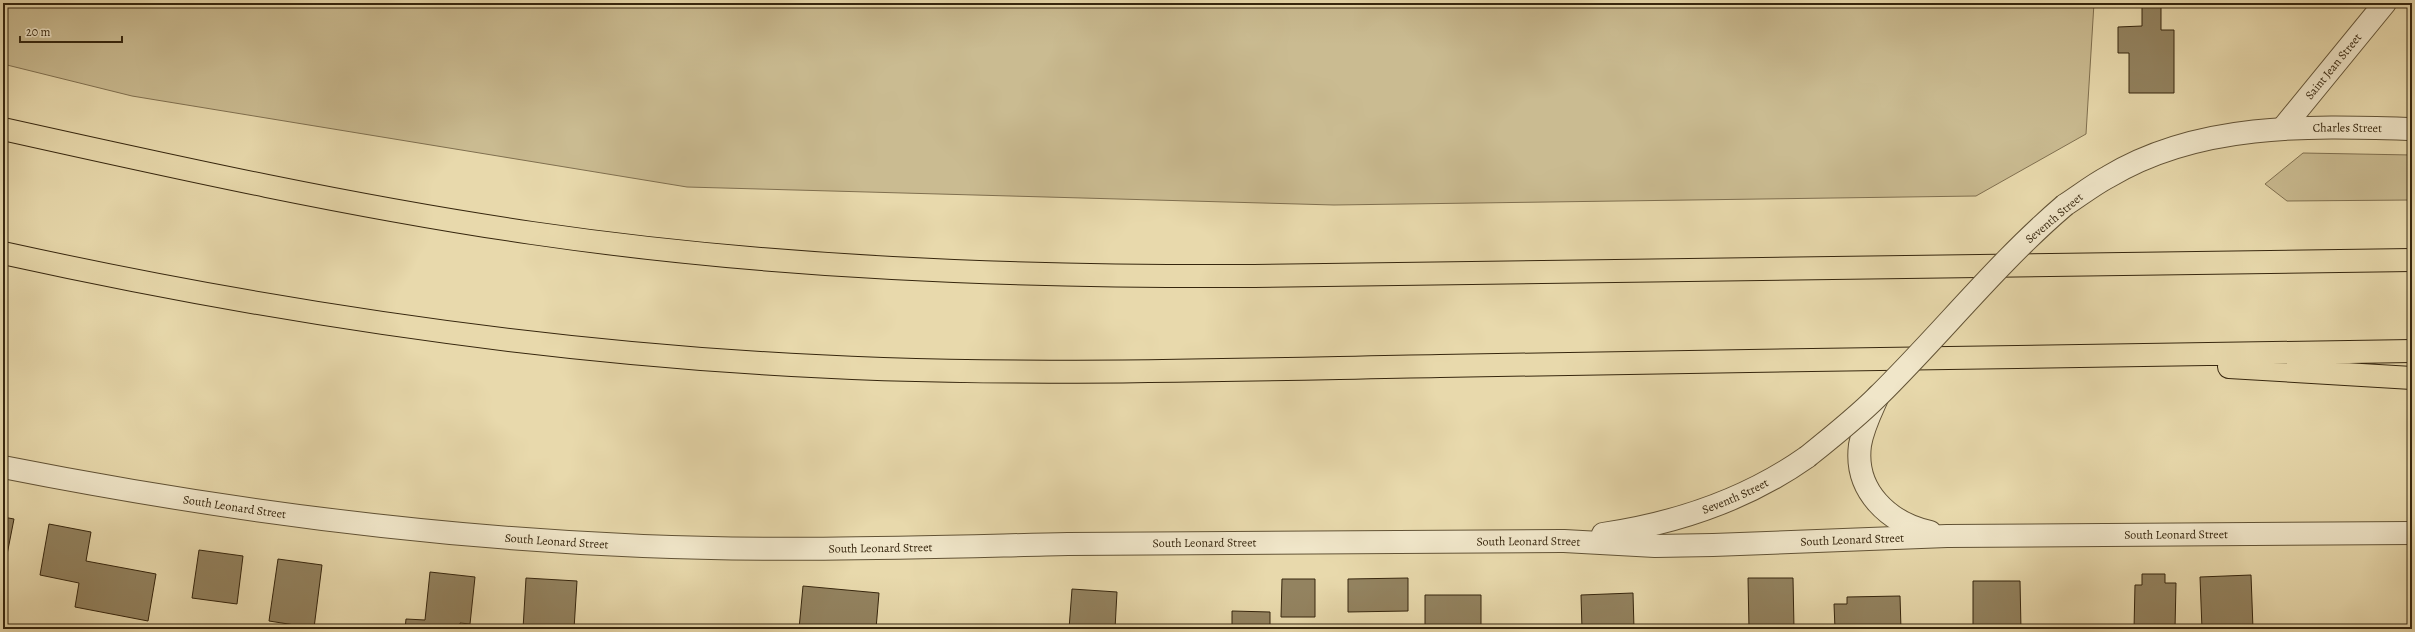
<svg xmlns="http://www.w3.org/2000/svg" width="2415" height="632" font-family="Alegreya,serif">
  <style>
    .green { fill: #cabb91; stroke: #807050 }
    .building { fill: #938360; stroke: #36260e }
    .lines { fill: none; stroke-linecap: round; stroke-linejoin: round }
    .minor-casing { stroke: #625336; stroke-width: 24 }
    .motorway-casing { stroke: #36260e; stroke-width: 24 }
    .minor { stroke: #f0e6c9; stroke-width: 22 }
    .motorway { stroke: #e8d9ac; stroke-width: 22 }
    .minor-bridge-casing { stroke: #625336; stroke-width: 24; stroke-linecap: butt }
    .minor-bridge { stroke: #f0e6c9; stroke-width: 22 }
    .labels { text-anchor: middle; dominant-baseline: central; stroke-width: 3.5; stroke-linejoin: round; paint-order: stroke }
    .street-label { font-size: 12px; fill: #36260e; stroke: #f0e6c9 }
  </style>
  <rect width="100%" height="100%" fill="#e8d9ac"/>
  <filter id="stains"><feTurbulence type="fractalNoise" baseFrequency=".005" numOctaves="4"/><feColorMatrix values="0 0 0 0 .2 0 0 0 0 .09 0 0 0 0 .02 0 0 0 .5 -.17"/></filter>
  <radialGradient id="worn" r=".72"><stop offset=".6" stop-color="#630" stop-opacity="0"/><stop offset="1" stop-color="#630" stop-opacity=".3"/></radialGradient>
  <!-- green -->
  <path class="green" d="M3,3h2091l-8,131 -110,62 -642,9 -647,-18 -555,-91 -129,-32z
    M2303,153l109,2v45l-125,1 -22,-17z"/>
  <!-- building -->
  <path class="building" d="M2142,4h19v26h13v63h-45v-40h-11v-26l24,-1z
    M3,517l11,2 -11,56z
    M49,524l42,8 -5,29 70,13 -8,47 -73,-14 4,-24 -39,-8z
    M199,550l44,6 -6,48 -45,-6z
    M278,559l44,6 -8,63 -45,-7z
    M430,572l45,5 -5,47 -10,-1v6h-55l1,-10 19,1z
    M2142,574h23v9h11l-1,46h-41l1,-44h7z
    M2251,575l2,54h-51l-2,-52z
    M526,578l51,3 -3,48h-51z
    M1408,578v33l-60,1v-33z
    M1748,578h45l1,51h-45z
    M1282,579h33v38h-34z
    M1973,581h47l1,48h-48z
    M803,586l76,7 -3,36h-77z
    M1072,589l45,3 -2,37h-46z
    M1633,593l1,36h-52l-1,-34z
    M1425,595h56v34h-56z
    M1900,596l1,33h-66l-1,-25h13v-7z
    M1232,611l38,1v17h-38z"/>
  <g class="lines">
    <defs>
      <g id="minor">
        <path id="s1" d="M2282,129l103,-126"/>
        <path id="s2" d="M2065,205c14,-9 28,-20 43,-28 91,-55 202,-51 304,-48"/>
        <path d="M1878,396c-7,16 -15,31 -18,49 -6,46 29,78 70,87"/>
        <path id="s3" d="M3,467c212,42 424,70 640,79 142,6 284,1 425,-2 166,-2 331,-2 496,-3l91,5 58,-1 234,-9 465,-3"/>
        <path id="s4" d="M1603,534c74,-11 143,-34 204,-77"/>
      </g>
      <path id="motorway" d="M3,129c175,39 351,78 529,104 239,35 481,44 722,43l1158,-16
        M3,253c250,55 501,94 757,110 226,15 453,7 680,3 324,-5 648,-11 972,-15
        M2229,367l183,11"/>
    </defs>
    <!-- minor casing -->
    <use href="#minor" class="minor-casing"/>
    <!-- motorway casing -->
    <use href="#motorway" class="motorway-casing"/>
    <!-- minor -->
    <use href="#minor" class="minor"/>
    <!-- motorway -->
    <use href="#motorway" class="motorway"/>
    <defs>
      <path id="minor-bridge" d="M1807,457c25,-20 49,-39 71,-61 64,-63 119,-133 187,-191"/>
    </defs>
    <!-- minor-bridge casing -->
    <use href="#minor-bridge" class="minor-bridge-casing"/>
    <!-- minor-bridge -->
    <use href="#minor-bridge" class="minor-bridge"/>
  </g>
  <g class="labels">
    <!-- street labels -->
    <g class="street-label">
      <text stroke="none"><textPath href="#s1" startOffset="81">Saint Jean Street</textPath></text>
      <text stroke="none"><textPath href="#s2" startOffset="299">Charles Street</textPath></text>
      <text transform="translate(2054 218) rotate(-40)">Seventh Street</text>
      <text stroke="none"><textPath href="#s4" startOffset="138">Seventh Street</textPath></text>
      <text stroke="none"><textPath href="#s3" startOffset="235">South Leonard Street</textPath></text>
      <text stroke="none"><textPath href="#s3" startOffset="2179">South Leonard Street</textPath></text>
      <text stroke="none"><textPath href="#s3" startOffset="1855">South Leonard Street</textPath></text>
      <text stroke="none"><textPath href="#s3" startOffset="559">South Leonard Street</textPath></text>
      <text stroke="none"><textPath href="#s3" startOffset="1531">South Leonard Street</textPath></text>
      <text stroke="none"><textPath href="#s3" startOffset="1207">South Leonard Street</textPath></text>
      <text stroke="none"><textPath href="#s3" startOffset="883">South Leonard Street</textPath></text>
    </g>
  </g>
  <!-- margin -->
  <rect width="2415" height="632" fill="none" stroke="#e8d9ac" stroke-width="16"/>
  <rect x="4" y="4" width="2407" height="624" fill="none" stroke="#36260e" stroke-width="2"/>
  <rect x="8" y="8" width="2399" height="616" fill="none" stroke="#36260e"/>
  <!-- scale -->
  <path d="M20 36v6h102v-6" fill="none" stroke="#36260e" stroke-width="2"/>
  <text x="26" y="36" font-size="12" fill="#36260e" stroke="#f0e6c9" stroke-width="3" paint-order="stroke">20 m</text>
  <rect width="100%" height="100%" filter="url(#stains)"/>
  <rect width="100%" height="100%" fill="url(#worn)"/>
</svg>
